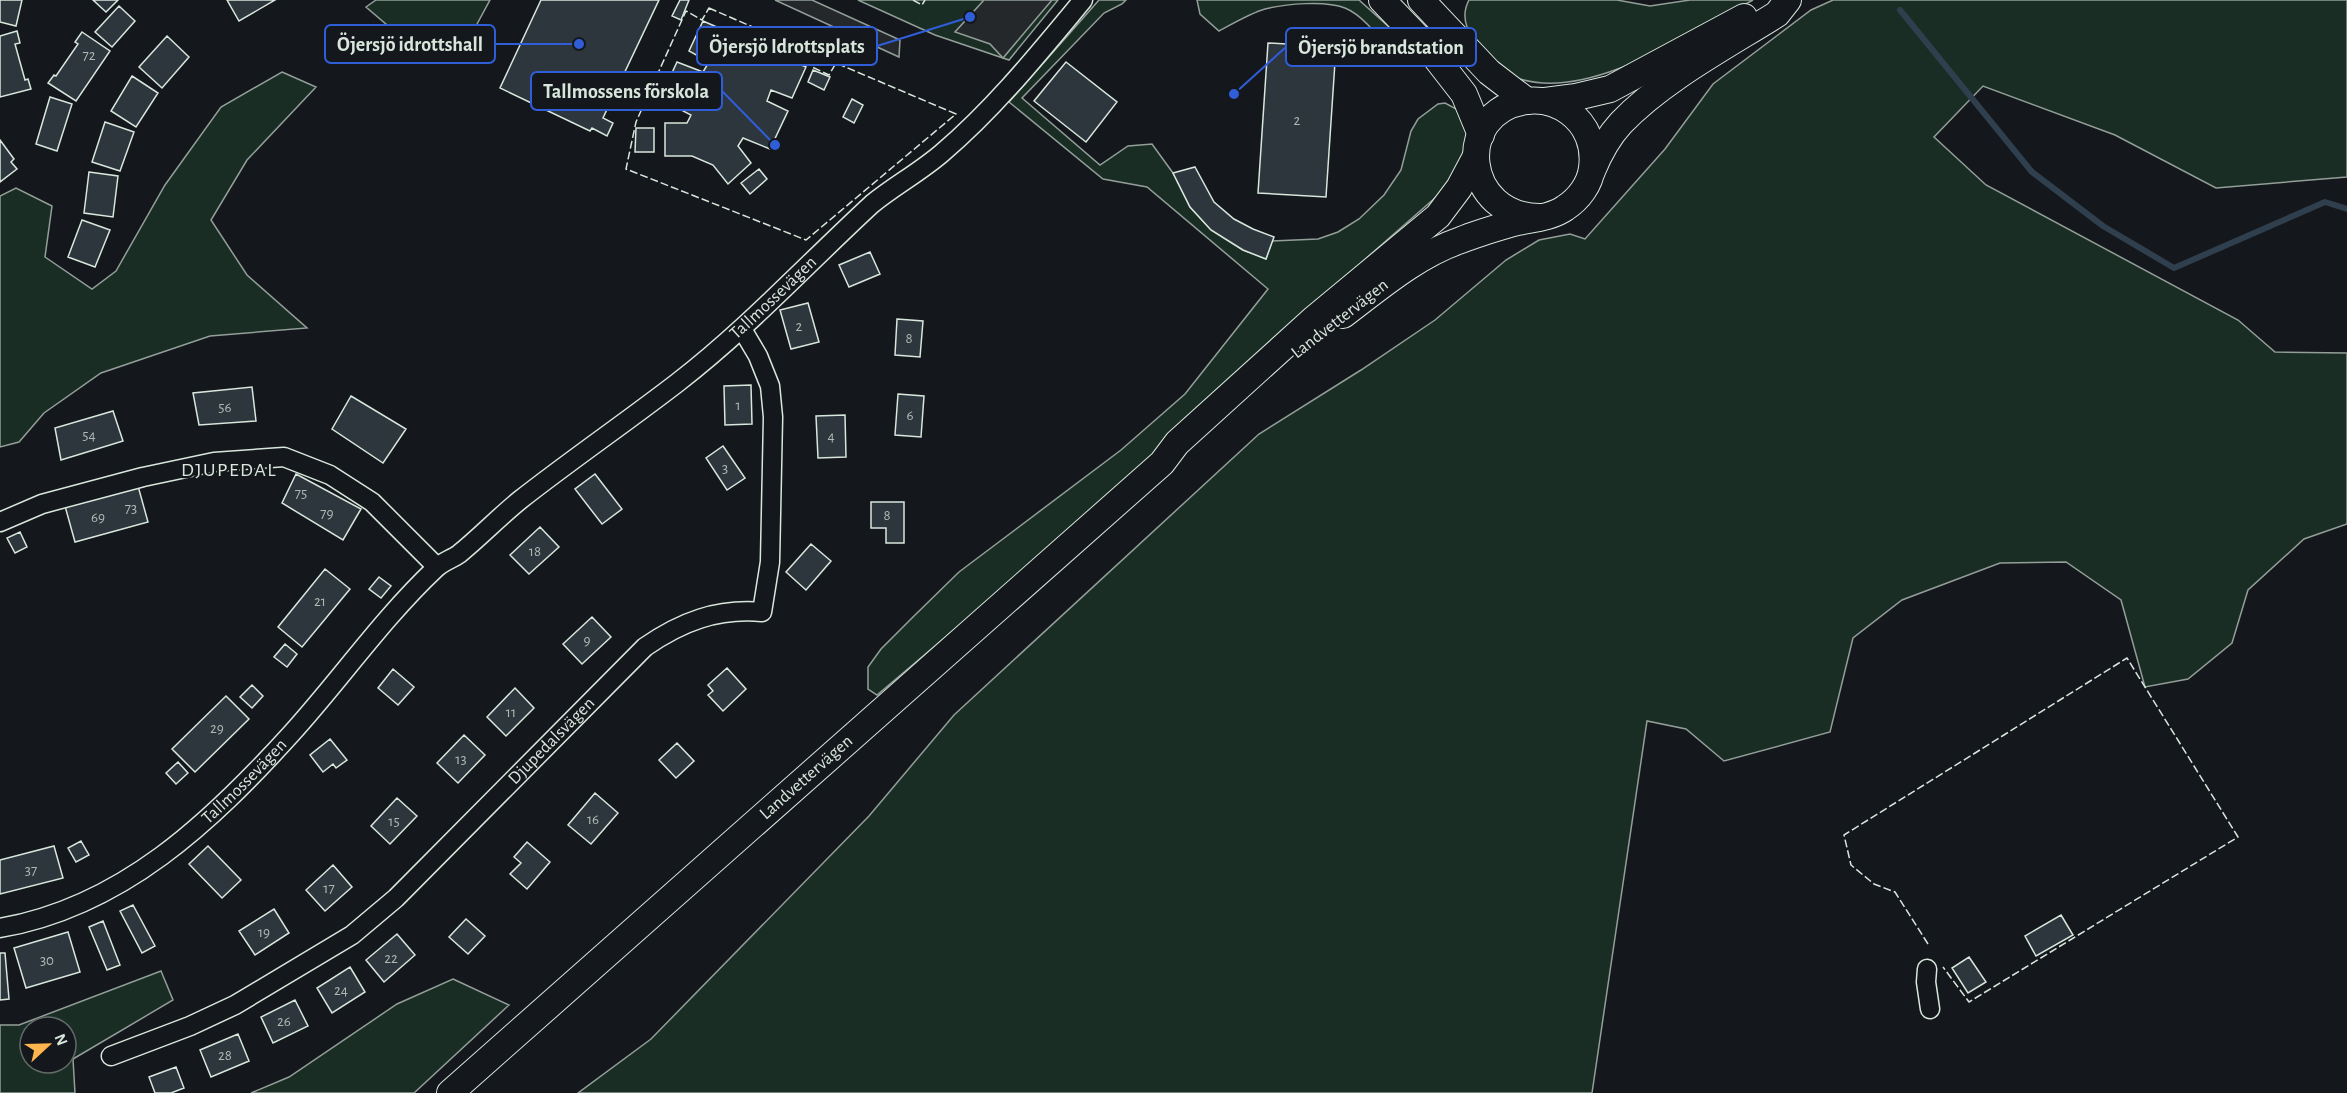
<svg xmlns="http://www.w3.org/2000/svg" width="2347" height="1093" font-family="'Alegreya Sans',sans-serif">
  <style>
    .green { fill: #1a2d24; stroke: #939e99; stroke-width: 1.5; fill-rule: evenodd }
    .parking { fill: #24282b; stroke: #939e99; stroke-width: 1.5 }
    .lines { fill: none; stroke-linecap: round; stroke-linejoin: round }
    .stream { stroke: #2f3f4d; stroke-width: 6 }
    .building { fill: #2c363c; stroke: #d8e6dc; stroke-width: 1.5 }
    .street-casing { stroke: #d8e6dc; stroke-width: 21 }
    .secondary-casing { stroke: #d8e6dc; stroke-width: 28 }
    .street { stroke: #14181c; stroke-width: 18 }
    .secondary { stroke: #14181c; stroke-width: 26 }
    .fence { stroke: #d8e6dc; stroke-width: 1.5; stroke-dasharray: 8 3; stroke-linecap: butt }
    .labels { text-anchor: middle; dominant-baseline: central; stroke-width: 4.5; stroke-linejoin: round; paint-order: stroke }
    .number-label { font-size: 15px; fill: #adbab4 }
    .street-label { font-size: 18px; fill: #d8e6dc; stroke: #14181c }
    .neighbourhood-label { font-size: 20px; letter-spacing: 1.5px; fill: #d8e6dc; stroke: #14181c }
    .leader { fill: none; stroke: #305dd8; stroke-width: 2 }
    .callout-dot { fill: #305dd8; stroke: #14181c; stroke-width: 2 }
    .callout { fill: #14181c; stroke: #305dd8; stroke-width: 2 }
    .callout-label { font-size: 20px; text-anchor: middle; font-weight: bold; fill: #d8e6dc }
  </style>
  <rect width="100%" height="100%" fill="#14181c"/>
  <!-- green -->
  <path class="green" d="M376,0h114l-20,37 -44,21 -60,-51z
    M858,0h200l-49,60 -74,-25z
    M1099,0h27l-4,4 -18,9 -82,85 78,67 28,-19 24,-2 21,29 17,34 21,23 32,20 23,9 6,-18 46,-2 20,-7 21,-13 25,-24 17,-25 10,-39 7,-12 20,-15 7,-1 17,9 5,10 1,27 -16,34 -81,71 -300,277 -194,164 -9,-6v-22l13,-18 34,-34 44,-43 162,-122 64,-56 83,-105 -121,-102 -44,-8 -94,-77z
    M1197,0h162l40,36 -5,10 -9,1c-8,-14 -25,-33 -40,-39 -20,-8 -60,-4 -80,1 -12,3 -35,16 -46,22l-19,-17z
    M1469,0h148l33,6 40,-6h63c-61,32 -162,101 -233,79 -14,-5 -30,-19 -39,-30 -12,-15 -22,-30 -12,-49z
    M1833,0h514v177l-131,11 -101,-53 -132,-49 -49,51 52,48 252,135 37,32 72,1v171l-43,15 -56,51 -16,53 -44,36 -43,8 -24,-87 -55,-38 -66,1 -98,37 -49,38 -23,94 -106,29 -38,-32 -39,-8 -55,372h-1014l73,-54 218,-223 85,-101 305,-281 102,-64 74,-50 71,-60 33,-20 31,-6 15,5 80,-90 48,-65 98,-74z
    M282,72l34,15 -69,73 -36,60 36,55 60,53 -97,8 -109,37 -57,40 -25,29 -19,5v-251l16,-8 36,18 -7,51 47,32 24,-18 49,-86 56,-78z
    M161,971l12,29 -100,59 2,34h-75v-68h19zM30,1027h36v36h-36z
    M453,979l56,26 -95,88h-163l38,-16 108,-73z"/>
  <!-- parking -->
  <path class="parking" d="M775,0h37l88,40 -1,17z
    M984,0h68l-49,58 -13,-14 -35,-12z"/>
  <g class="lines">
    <!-- stream -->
    <path class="stream" d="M1900,10l132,162 71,54 71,42 151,-66 22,7"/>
  </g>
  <!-- building -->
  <path class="building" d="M0,0h22l-6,26 -16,-4z
    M93,0h25l-12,12z
    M227,0h48l-36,21z
    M541,0h118l-56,118 10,5 -6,13 -15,-8 -2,3 -90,-43z
    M680,0h9l-8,20 -9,-4z
    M119,6l16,15 -23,26 -17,-15z
    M703,21l30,13 3,-6 21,12 -2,5 51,22 -14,31 -21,-8 -4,11 21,10 -18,38 -27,-11 -5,8 13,17 -23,21 -15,-19 -21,-9h-27v-33h22l4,-8 -31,-16 17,-37 26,10 6,-10 -20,-11z
    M17,31l3,12 -5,1 10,36 3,-1 3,10 -31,8v-61z
    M82,32l28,19 -34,50 -28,-18 6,-8 2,1 22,-32 -3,-2z
    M167,36l22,21 -27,31 -23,-21z
    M1268,43l68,4 -10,150 -68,-4z
    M1066,62l51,40 -31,40 -52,-41z
    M813,70l17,7 -6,13 -16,-8z
    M132,76l26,17 -22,34 -25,-16z
    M50,97l22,7 -15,47 -21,-7z
    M852,99l11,6 -9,18 -11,-6z
    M105,122l29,10 -14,39 -28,-9z
    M636,128h18v24h-19z
    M0,140l14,19 -3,3 6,7 -17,13z
    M1195,167l19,35 20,17 19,10 21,8 -8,22 -23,-9 -32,-20 -21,-23 -17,-34z
    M759,169l8,10 -17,15 -9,-11z
    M89,172l29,4 -5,41 -29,-4z
    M82,220l28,10 -15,37 -27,-10z
    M870,252l10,22 -31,13 -10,-22z
    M808,303l11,39 -28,7 -11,-39z
    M897,319l26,2 -3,36 -25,-2z
    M751,385l1,39 -27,1 -1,-39z
    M252,387l4,34 -57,4 -6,-32z
    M898,394l26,2 -3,41 -26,-2z
    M351,396l55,33 -23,34 -51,-34z
    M113,411l10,30 -62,19 -6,-32z
    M845,415l1,42 -28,1 -2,-42z
    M723,446l22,32 -18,12 -21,-32z
    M296,474l65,35 -18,31 -61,-37z
    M595,474l27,35 -20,15 -27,-35z
    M138,486l10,36 -73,20 -10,-36z
    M871,502h33v41h-18v-15h-15z
    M540,527l19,20 -30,27 -19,-19z
    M20,532l7,15 -12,6 -8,-15z
    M811,544l20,17 -25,29 -20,-18z
    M325,569l25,20 -48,58 -24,-20z
    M379,577l12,9 -10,12 -12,-9z
    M592,617l19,20 -29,27 -19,-20z
    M285,644l12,10 -10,13 -13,-10z
    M727,668l19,21 -23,22 -15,-16 5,-4 -5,-6z
    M393,669l21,18 -16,18 -20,-17z
    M252,685l11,11 -11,12 -12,-11z
    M515,688l19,20 -28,28 -19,-19z
    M226,696l23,23 -54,53 -23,-23z
    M464,735l21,20 -27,28 -21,-20z
    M330,739l17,21 -11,8 -3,-4 -10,8 -13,-17z
    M677,743l17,18 -18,17 -17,-18z
    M178,762l10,11 -12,11 -10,-11z
    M595,793l23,20 -27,31 -23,-19z
    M397,798l20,18 -27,28 -19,-18z
    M81,841l8,14 -13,7 -8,-14z
    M527,842l23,20 -23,27 -17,-15 11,-11 -7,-6z
    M54,846l9,32 -63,16v-34z
    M208,846l33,34 -19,18 -33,-34z
    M333,865l19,22 -27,24 -19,-21z
    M133,905l22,41 -13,7 -22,-42z
    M274,909l15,24 -34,22 -16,-24z
    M2061,915l12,20 -37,21 -11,-20z
    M466,919l19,17 -17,18 -19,-17z
    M103,921l17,44 -13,5 -18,-43z
    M68,932l12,40 -54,16 -12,-40z
    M397,934l18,21 -31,27 -18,-22z
    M0,953h5l4,46 -9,1z
    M1969,957l17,25 -18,11 -16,-25z
    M350,967l15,25 -33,21 -15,-25z
    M295,1000l13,26 -35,17 -12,-26z
    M238,1034l11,27 -38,16 -11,-27z
    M176,1067l8,21 -13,5h-16l-6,-16z"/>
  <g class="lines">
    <defs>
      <g id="street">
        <path d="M0,522l42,-18 101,-27 71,-15 70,-5 46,18 42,27 65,65"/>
        <path id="s1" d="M0,928c122,-21 211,-106 291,-194 49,-54 91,-115 144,-165 7,-7 17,-10 24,-15 21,-17 40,-37 61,-54 51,-40 105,-77 157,-117 70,-54 130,-119 195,-179 22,-18 48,-32 70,-51 53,-45 97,-100 141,-153"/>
        <path d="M1927,969l-1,13 4,27"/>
        <path id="s2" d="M111,1056l79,-30 45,-21 117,-70 44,-37 249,-251c36,-25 72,-39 117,-35l8,-50 3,-145 -3,-31 -12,-30 -16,-27"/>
      </g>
      <g id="secondary">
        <path d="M1382,0l47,49 35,45 17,41"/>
        <path d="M1421,0l68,72 38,29"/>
        <path d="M1545,101l31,-4 34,-8 134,-72"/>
        <path d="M1592,171c7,-17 16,-34 29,-48 41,-43 105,-77 156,-109l11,-14"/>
        <path d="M1343,315c37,-28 74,-60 118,-75 17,-7 35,-12 52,-17 17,-4 38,-5 52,-15 14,-9 25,-24 27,-40 3,-22 -5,-43 -23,-56 -12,-9 -28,-13 -43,-11 -74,11 -63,117 15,116"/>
        <path id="s3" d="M450,1093l712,-630 15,-20 138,-125 123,-102 21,-28 17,-32"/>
      </g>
    </defs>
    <!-- street casing -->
    <use href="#street" class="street-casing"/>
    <!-- secondary casing -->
    <use href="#secondary" class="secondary-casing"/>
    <!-- street -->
    <use href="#street" class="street"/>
    <!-- secondary -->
    <use href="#secondary" class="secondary"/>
    <!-- fence -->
    <path class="fence" d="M913,0l9,5 3,-5
      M709,8l108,47 -5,12 17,8 7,-12 120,51 -150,126 -180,-71 10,-47 50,-111 16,9z
      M1928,944l-33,-52 -21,-8 -23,-19 -7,-30 283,-177 111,179 -269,165 -26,-35"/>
  </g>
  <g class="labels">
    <!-- number labels -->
    <g class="number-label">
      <text x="89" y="55">72</text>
      <text x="1297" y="120">2</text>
      <text x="799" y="326">2</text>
      <text x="909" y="338">8</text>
      <text x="738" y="405">1</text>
      <text x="225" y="407">56</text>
      <text x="910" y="415">6</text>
      <text x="89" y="435">54</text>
      <text x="831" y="436">4</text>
      <text x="725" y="468">3</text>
      <text x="301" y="493">75</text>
      <text x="131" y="508">73</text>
      <text x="327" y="513">79</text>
      <text x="887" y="515">8</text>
      <text x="98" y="517">69</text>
      <text x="535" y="551">18</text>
      <text x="320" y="601">21</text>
      <text x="587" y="640">9</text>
      <text x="511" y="712">11</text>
      <text x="217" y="728">29</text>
      <text x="461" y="759">13</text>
      <text x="593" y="819">16</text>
      <text x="394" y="821">15</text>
      <text x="31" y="870">37</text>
      <text x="329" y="888">17</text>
      <text x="264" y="932">19</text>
      <text x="391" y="958">22</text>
      <text x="47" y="960">30</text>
      <text x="341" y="990">24</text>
      <text x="284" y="1021">26</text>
      <text x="225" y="1055">28</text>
    </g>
    <!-- street labels -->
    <g class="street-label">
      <text stroke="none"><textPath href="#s1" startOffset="1010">Tallmossevägen</textPath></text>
      <text transform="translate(1340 319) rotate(-38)">Landvettervägen</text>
      <text stroke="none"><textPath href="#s2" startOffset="549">Djupedalsvägen</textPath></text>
      <text stroke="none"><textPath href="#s3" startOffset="476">Landvettervägen</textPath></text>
      <text stroke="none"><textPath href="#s1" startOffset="290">Tallmossevägen</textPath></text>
    </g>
    <!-- neighbourhood labels -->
    <g class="neighbourhood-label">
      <text x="229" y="470">DJUPEDAL</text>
    </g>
  </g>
  <!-- callouts -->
  <path class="leader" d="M579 44L495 44M970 17L877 46M1234 94L1286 47M775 145L722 91"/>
  <g class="callout-dot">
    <circle cx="579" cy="44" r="6"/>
    <circle cx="970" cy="17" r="6"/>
    <circle cx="1234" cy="94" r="6"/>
    <circle cx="775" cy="145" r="6"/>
  </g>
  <g class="callout">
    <rect x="325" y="25" width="170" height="38" rx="6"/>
    <rect x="697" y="27" width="180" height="38" rx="6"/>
    <rect x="1286" y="28" width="190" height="38" rx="6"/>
    <rect x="531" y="72" width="191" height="38" rx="6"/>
  </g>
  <g class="callout-label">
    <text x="410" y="51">Öjersjö idrottshall</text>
    <text x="787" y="53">Öjersjö Idrottsplats</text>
    <text x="1381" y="54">Öjersjö brandstation</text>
    <text x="626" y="98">Tallmossens förskola</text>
  </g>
  <!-- north arrow -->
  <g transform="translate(48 1045) rotate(68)"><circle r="28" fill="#14181c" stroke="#626a69" stroke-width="1.5"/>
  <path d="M0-4.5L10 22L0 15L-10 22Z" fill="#ffb74d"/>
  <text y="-9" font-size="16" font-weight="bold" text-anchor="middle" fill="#d8e6dc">N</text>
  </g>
</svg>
